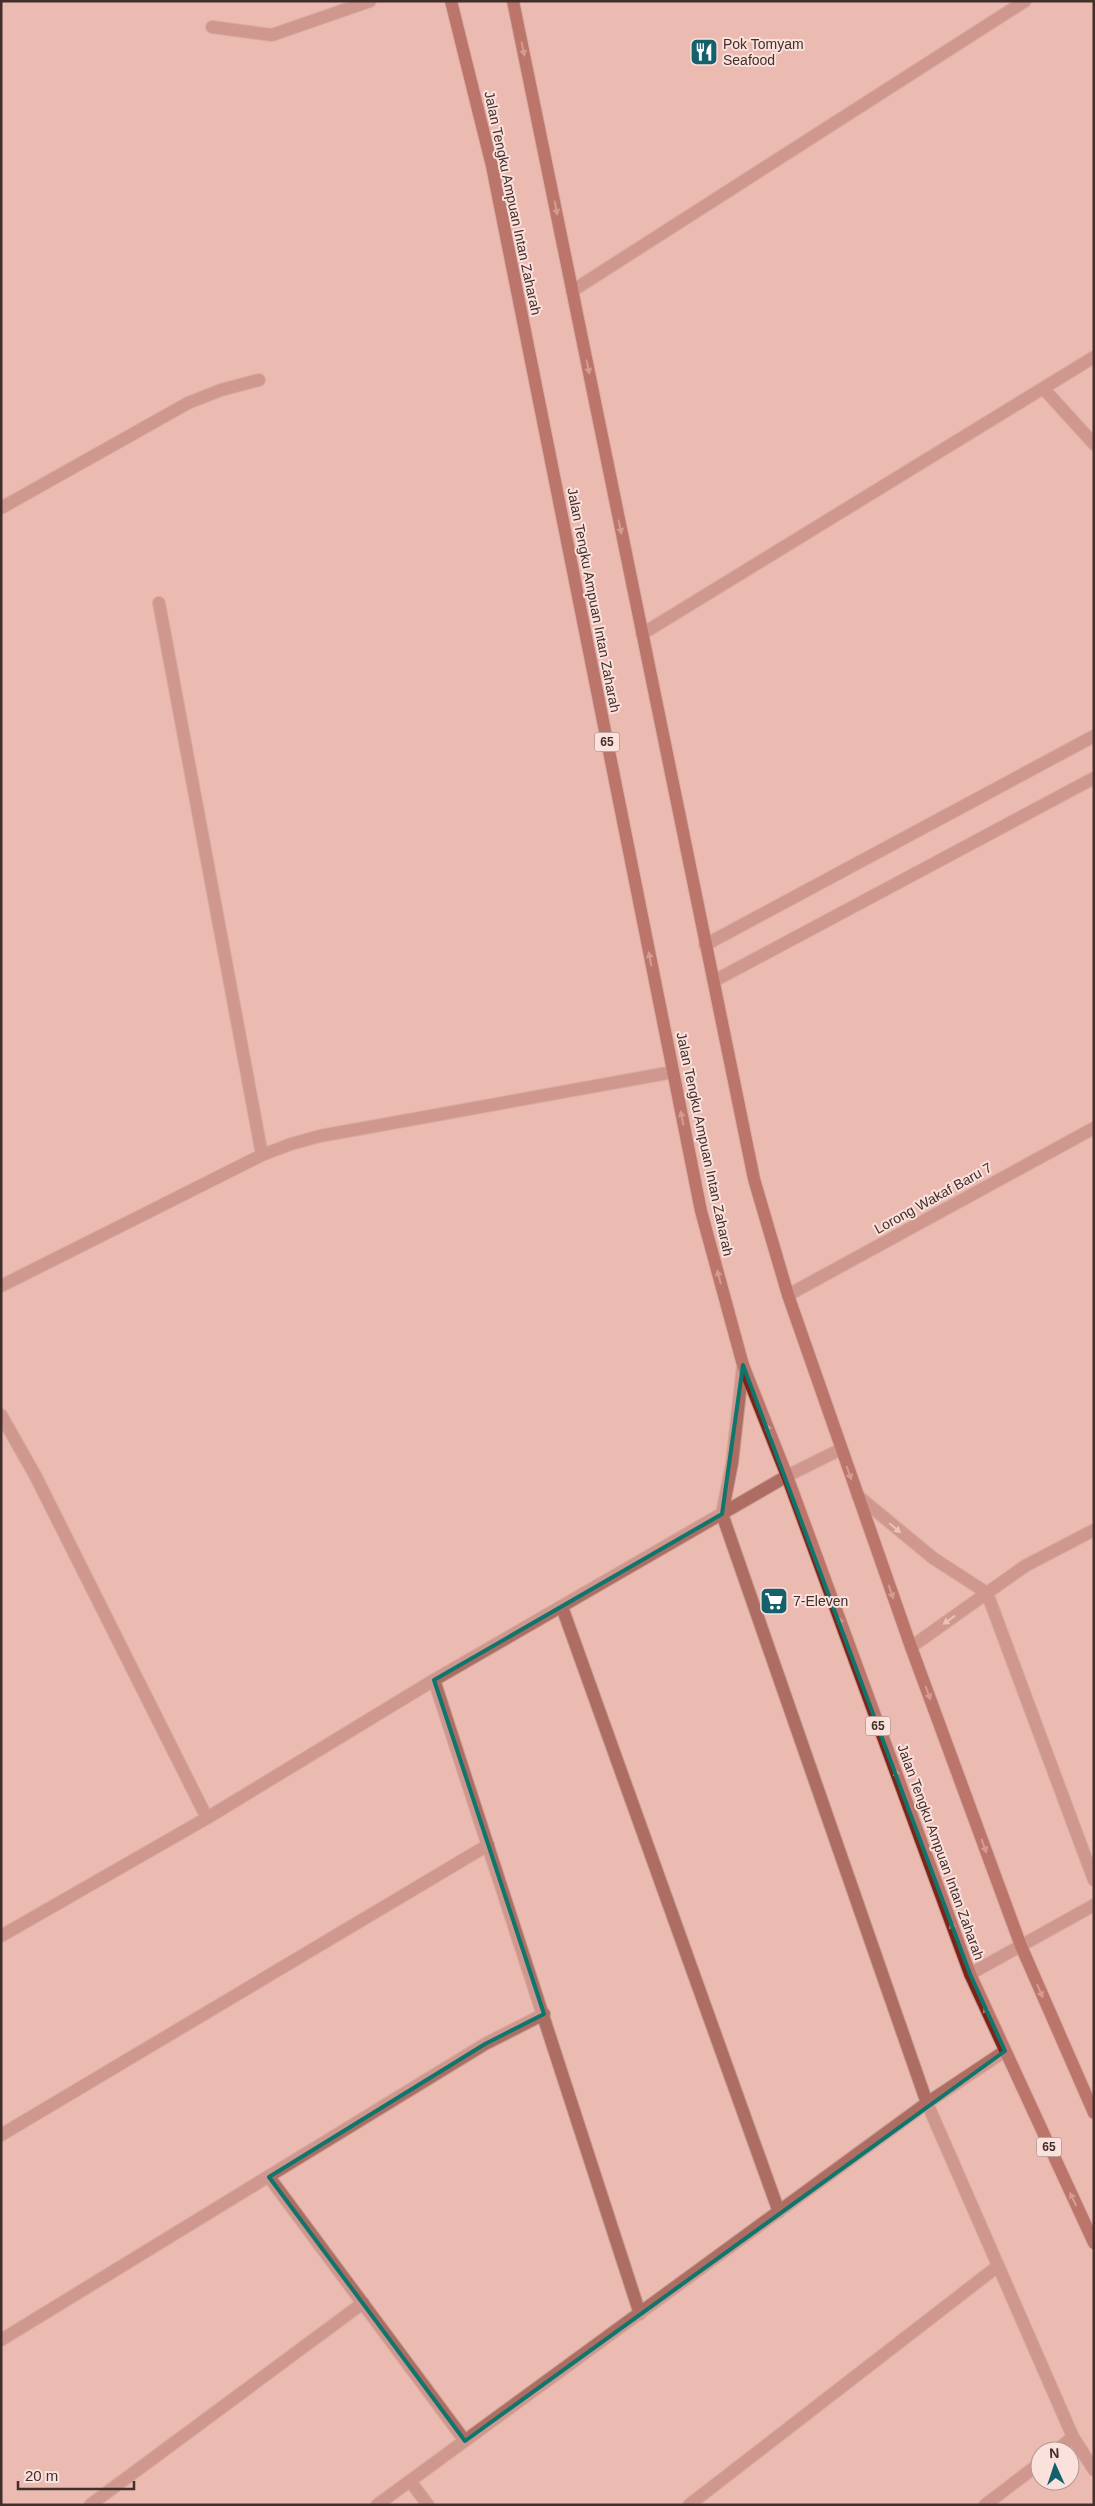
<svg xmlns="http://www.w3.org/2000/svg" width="1095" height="2506" font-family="Arial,sans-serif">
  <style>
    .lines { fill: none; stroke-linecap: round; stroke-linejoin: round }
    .minor-casing { stroke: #c69b93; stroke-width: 14 }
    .major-casing { stroke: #c69b93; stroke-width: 14 }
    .minor { stroke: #ae6d62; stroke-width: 12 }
    .major { stroke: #802316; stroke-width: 12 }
    .oneway { fill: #b7786f }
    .oneway2 { fill: #eccac4 }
    .marked { fill: none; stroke: #0f766e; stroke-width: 4; stroke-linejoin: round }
    .labels { text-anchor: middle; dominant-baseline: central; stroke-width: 4; stroke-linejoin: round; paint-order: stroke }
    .shield { fill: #fbe1dc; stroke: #7a6460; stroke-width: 1 }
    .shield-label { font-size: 12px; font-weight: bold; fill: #422e2b }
    .poi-label { font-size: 14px; fill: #422e2b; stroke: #fbe1dc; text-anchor: start }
    .street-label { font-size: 14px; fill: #422e2b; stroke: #fbe1dc }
  </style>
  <rect width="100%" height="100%" fill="#ebbab0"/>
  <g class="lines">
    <defs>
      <path id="minor" d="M212,27l60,8 98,-34
        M572,291l453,-290
        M1043,388l51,56
        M1,508l187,-105 33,-13 38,-10
        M159,603l103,552
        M642,634l452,-277
        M705,945l389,-209
        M714,981l380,-203
        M1,1286l261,-131 29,-11 29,-8 353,-64
        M788,1295l306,-167
        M743,1365l-11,98 -10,51 205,589 146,334 21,33
        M1,1415l34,60 172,343
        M858,1496l75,62 54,35 107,287
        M562,1607l217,605
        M911,1647l114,-81 69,-36
        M434,1680l206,634
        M1,1936l206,-118 227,-138 353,-204 54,-27
        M970,1974l124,-69
        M1,2135l487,-290
        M269,2177l196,264
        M1,2340l484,-296 59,-30
        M1056,2451l17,-14
        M410,2481l18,24
        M90,2505l273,-202
        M377,2505l550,-402 78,-52
        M689,2505l309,-239
        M985,2505l55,-42"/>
      <path id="major" d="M451,1l41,165 209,1045 42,154 44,111 183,498 124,269
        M513,1l241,1178 34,116 123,352 110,299 73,167"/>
    </defs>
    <!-- minor casing -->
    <use href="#minor" class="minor-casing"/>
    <!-- major casing -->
    <use href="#major" class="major-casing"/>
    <!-- minor -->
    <use href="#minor" class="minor"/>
    <!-- major -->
    <use href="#major" class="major"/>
  </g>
  <!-- one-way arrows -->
  <defs><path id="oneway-solid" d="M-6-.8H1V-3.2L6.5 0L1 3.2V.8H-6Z" transform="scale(1.25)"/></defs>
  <g class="oneway">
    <use href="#oneway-solid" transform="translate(523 49) rotate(78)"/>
    <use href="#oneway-solid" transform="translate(556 208) rotate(79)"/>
    <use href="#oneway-solid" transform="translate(588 367) rotate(78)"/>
    <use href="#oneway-solid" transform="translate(620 527) rotate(78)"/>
    <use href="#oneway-solid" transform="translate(650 959) rotate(-101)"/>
    <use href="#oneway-solid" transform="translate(682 1118) rotate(-101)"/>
    <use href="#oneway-solid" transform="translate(719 1277) rotate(-105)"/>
    <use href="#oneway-solid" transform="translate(769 1431) rotate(-112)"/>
    <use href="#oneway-solid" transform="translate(849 1473) rotate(71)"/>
    <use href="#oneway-solid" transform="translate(891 1592) rotate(71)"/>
    <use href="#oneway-solid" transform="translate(841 1624) rotate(-110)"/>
    <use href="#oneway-solid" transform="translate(928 1693) rotate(70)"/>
    <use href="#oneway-solid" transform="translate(897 1776) rotate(-110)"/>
    <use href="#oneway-solid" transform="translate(984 1846) rotate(70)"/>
    <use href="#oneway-solid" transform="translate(953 1929) rotate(-110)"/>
    <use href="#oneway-solid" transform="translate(1040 1991) rotate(67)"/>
    <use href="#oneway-solid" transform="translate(987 2013) rotate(-114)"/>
    <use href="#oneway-solid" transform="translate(1073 2199) rotate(-115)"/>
  </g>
  <g class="oneway2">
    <use href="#oneway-solid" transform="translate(895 1528) rotate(40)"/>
    <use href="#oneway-solid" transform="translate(949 1620) rotate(144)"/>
  </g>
  <!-- marked area -->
  <path d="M0 0H1095V2506H0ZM743,1365l227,609 35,77 -540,390 -196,-264 216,-133 59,-30 -110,-334 288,-166z" fill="#ebbab0" fill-opacity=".55" fill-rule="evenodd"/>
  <path class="marked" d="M743,1365l227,609 35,77 -540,390 -196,-264 216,-133 59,-30 -110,-334 288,-166z"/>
  <!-- icons -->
  <defs>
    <symbol id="restaurant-square" viewBox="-11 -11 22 22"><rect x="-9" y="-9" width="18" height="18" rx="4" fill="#14606c" stroke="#fbe1dc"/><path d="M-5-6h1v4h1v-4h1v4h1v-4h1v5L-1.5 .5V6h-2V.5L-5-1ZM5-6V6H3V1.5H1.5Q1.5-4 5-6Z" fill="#fff"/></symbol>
    <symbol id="supermarket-square" viewBox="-11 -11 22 22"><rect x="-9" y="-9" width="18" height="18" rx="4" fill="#14606c" stroke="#fbe1dc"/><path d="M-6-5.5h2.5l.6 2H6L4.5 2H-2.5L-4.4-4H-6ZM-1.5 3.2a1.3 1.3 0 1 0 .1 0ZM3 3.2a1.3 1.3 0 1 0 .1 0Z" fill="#fff"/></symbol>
  </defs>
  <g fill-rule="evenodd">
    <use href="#restaurant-square" x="688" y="36" width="32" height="32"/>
    <use href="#supermarket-square" x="758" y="1585" width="32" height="32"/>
  </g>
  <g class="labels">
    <!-- shield labels -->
    <g class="shield">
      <rect x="594.5" y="732.5" width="25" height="19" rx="4"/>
      <rect x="865.5" y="1716.5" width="25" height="19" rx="4"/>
      <rect x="1036.5" y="2137.5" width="25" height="19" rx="4"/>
    </g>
    <g class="shield-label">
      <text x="607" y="742">65</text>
      <text x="878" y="1726">65</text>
      <text x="1049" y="2147">65</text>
    </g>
    <!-- poi labels -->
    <g class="poi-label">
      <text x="723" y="44">Pok Tomyam<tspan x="723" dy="16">Seafood</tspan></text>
      <text x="793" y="1601">7-Eleven</text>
    </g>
    <!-- street labels -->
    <g class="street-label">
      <text transform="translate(513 203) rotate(78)">Jalan Tengku Ampuan Intan Zaharah</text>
      <text transform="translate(594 600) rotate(79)">Jalan Tengku Ampuan Intan Zaharah</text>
      <text transform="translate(705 1144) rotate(78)">Jalan Tengku Ampuan Intan Zaharah</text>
      <text transform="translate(933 1198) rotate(-29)">Lorong Wakaf Baru 7</text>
      <text transform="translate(941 1852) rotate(70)">Jalan Tengku Ampuan Intan Zaharah</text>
    </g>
  </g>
  <!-- border -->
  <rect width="1095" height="2506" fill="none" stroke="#422e2b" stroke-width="5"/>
  <!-- north arrow -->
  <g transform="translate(1055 2466) rotate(357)"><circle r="24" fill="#fbe1dc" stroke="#b19995"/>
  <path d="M0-4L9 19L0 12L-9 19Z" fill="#14606c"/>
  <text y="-8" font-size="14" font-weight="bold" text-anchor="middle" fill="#422e2b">N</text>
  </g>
  <!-- scale -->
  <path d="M18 2481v8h116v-8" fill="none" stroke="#422e2b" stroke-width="2.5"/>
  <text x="25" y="2481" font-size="15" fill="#422e2b" stroke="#fbe1dc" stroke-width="4" paint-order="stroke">20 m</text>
</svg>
